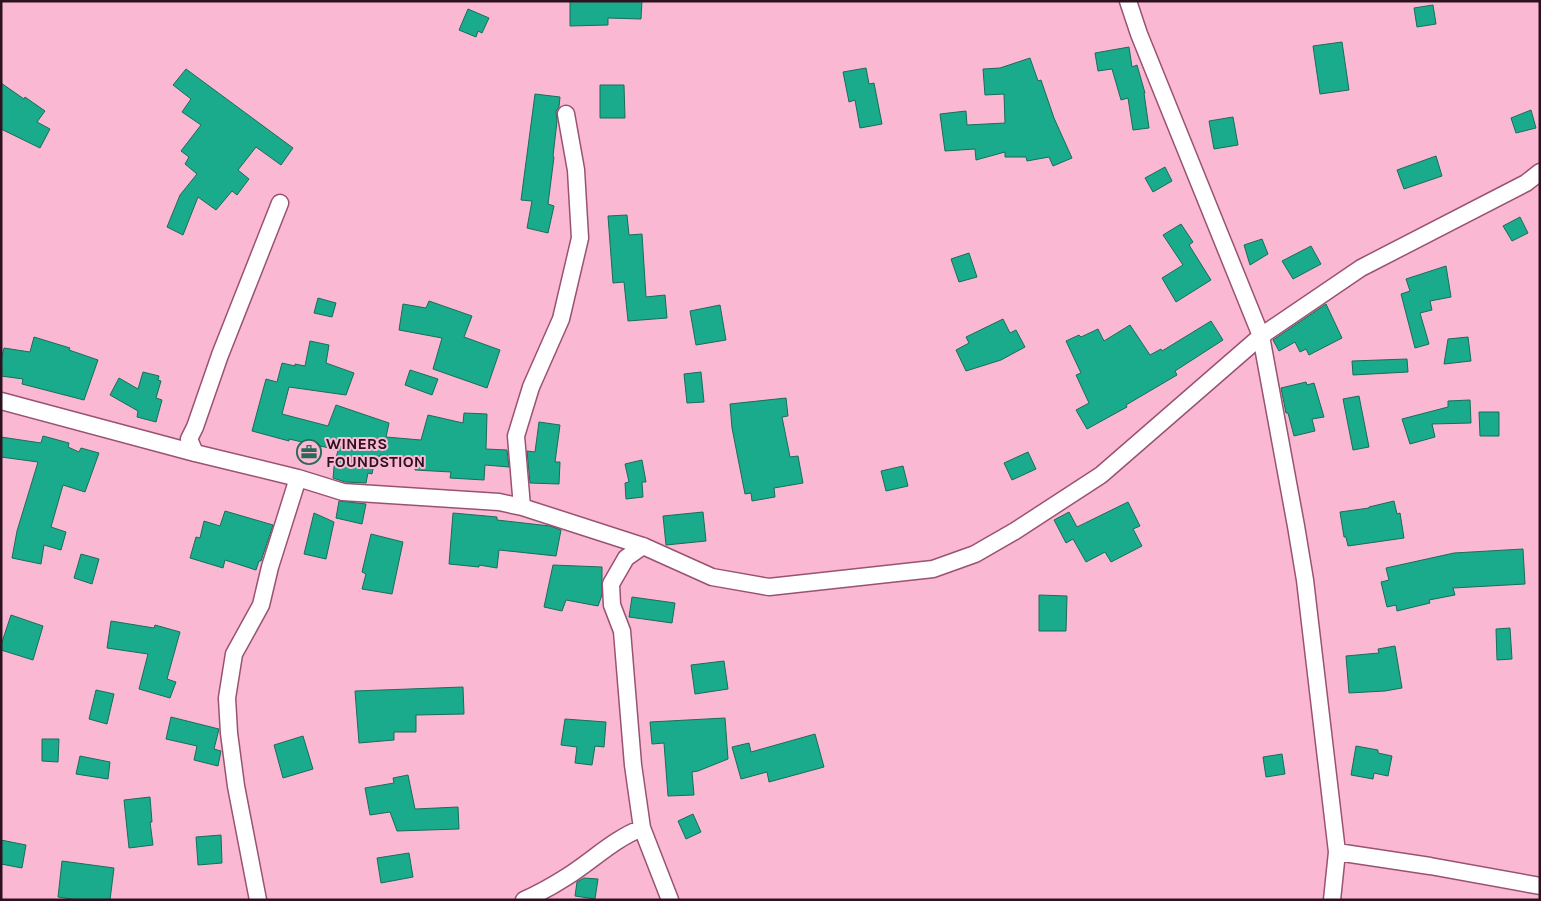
<svg xmlns="http://www.w3.org/2000/svg" width="1541" height="901" font-family="Karla,sans-serif">
  <style>
    .building { fill: #19ab8c; stroke: #196d59 }
    .lines { fill: none; stroke-linecap: round; stroke-linejoin: round }
    .minor-casing { stroke: #9a5272; stroke-width: 19 }
    .minor { stroke: #fff; stroke-width: 16 }
    .labels { text-anchor: middle; dominant-baseline: central; stroke-width: 4; stroke-linejoin: round; paint-order: stroke }
    .poi-label { font-size: 16px; font-weight: bold; fill: #2e111e; stroke: #fab8d3; text-anchor: start }
  </style>
  <rect width="100%" height="100%" fill="#fab8d3"/>
  <!-- building -->
  <path class="building" d="M570,1h72l-1,18 -33,-1v7l-38,1z
    M1433,5l3,19 -19,3 -3,-19z
    M468,9l21,9 -7,15 -4,-2 -2,6 -17,-7z
    M1342,42l7,48 -29,4 -7,-48z
    M1129,47l3,20 5,-2 8,28h-1l5,35 -16,2 -5,-32 -7,2 -9,-31 -14,2 -3,-18z
    M1030,58l8,23 3,-1 13,38 18,40 -19,8 -4,-9 -22,4 -1,-4h-21v-5l-29,8 -1,-11 -30,2 -5,-37 26,-3 1,14 38,-2 -1,-29 -19,1 -2,-26 17,-1z
    M866,68l3,16 5,-1 8,41 -22,4 -5,-28 -6,2 -6,-30z
    M186,69l107,79 -12,17 -25,-18 -18,23 11,9 -12,16 -5,-4 -16,19 -18,-13 -15,38 -16,-8 13,-32 17,-21 -12,-10 4,-7 -8,-6 20,-26 -19,-13 9,-13 -18,-14z
    M1,83l23,16 1,-2 20,14 -8,11 13,7 -10,19 -39,-19z
    M600,85h24l1,33h-25z
    M535,94l25,3 -1,10 -3,4 1,10 -4,35 1,1 -6,47 6,2 -6,27 -21,-5 5,-27 -11,-1z
    M1531,110l5,18 -20,5 -5,-15z
    M1233,117l5,28 -24,4 -5,-28z
    M1436,156l6,20 -38,13 -7,-19z
    M1165,167l7,14 -19,11 -8,-14z
    M627,215l2,20 13,-1 4,63 19,-2 2,23 -39,3 -4,-39 -11,1 -5,-67z
    M1520,217l8,16 -16,8 -9,-15z
    M1181,224l12,18 -4,3 22,35 -35,22 -14,-24 21,-13 -20,-30z
    M1262,239l6,15 -18,11 -6,-20z
    M1311,246l10,18 -28,15 -11,-18z
    M969,253l8,24 -18,5 -8,-23z
    M1446,266l5,31 -21,4 2,9 -12,3 9,31 -14,4 -14,-54 9,-3 -4,-12z
    M318,298l18,5 -4,14 -18,-4z
    M429,301l43,15 -8,21 36,13 -13,38 -54,-19 9,-31 -43,-8 4,-26 23,4z
    M1326,304l16,34 -33,17 -3,-6 -6,3 -5,-10 -16,9 -6,-11z
    M720,305l6,35 -30,5 -6,-34z
    M1003,319l7,14 6,-3 9,17 -24,13 -35,11 -10,-21 13,-7 -3,-6z
    M1211,321l12,19 -48,31 2,4 -51,30 1,2 -40,22 -11,-19 13,-7 -13,-28 5,-2 -15,-32 13,-6 2,2 17,-8 6,12 26,-16 20,30 11,-6 1,2z
    M34,337l36,11 -1,2 29,10 -14,40 -62,-16 1,-5 -22,-3v-20h1l2,-8 26,4z
    M1468,337l3,24 -27,3 4,-25z
    M310,341l19,4 -3,18 28,10 -8,22 -57,-8 -7,27 46,12 8,-21 53,18 -3,14 35,3 7,-25 35,8 1,-10 23,1 -1,35 21,1 2,17 -24,-2 -1,15 -34,-2 1,-6 -36,-2 1,-12 -36,-3 -1,6 -4,-2 -3,15 -4,-1 -2,10 -21,-1 -12,-4 1,-11 4,-17 -49,-11v2l-37,-10 14,-52 11,3 5,-19 13,3v-2l10,2z
    M1407,359l1,13 -55,3 -1,-14z
    M410,370l28,9 -6,16 -27,-10z
    M143,372l16,4 -1,4 3,1 -5,17 6,2 -6,22 -19,-5 1,-6 -28,-16 9,-17 19,11z
    M701,372l3,30 -17,1 -3,-29z
    M1306,382l1,3 7,-2 10,34 -12,2 3,12 -21,5 -6,-23h-2l-5,-25z
    M1359,396l10,51 -16,3 -10,-51z
    M786,398l2,18 -6,1 8,40 8,-1 5,27 -29,5 1,9 -23,4 -1,-8 -6,1 -13,-66 -2,-24z
    M1470,400l1,23 -39,1 3,13 -25,7 -8,-25 46,-12v-6z
    M1479,412h20v24h-19z
    M539,422l21,3 -5,37h5l-1,22 -29,-1 -3,-32 8,1z
    M43,436l26,7 -1,4 11,5 2,-4 18,5 -14,39 -22,-7 -12,42 15,5 -5,18 -17,-5 -3,19 -29,-6 5,-27 21,-69 -37,-5v-20l40,6z
    M1028,452l8,17 -24,11 -8,-17z
    M642,460l4,22h-4l1,15 -17,2 -1,-16 4,-1 -4,-18z
    M903,466l5,20 -22,5 -5,-20z
    M339,501l27,3 -4,20 -26,-6z
    M1394,501l3,13 3,-1 4,25 -56,8 -2,-9h-2l-4,-25 29,-4v-1z
    M1128,502l12,24 -7,3 9,17 -31,16 -6,-10 -19,10 -13,-23 -7,4 -12,-23 15,-8 8,15z
    M225,511l48,14 -12,36h-2l-3,9 -31,-10 -2,8 -33,-10 6,-21 4,1 4,-17 16,5z
    M703,512l3,29 -40,4 -3,-29z
    M314,513l20,9 -8,37 -22,-5z
    M453,513l44,4v3l53,6 11,4 -5,26 -57,-6 -2,18 -18,-3v2l-30,-3z
    M371,534l32,8 -11,52 -30,-5 4,-15 -4,-2z
    M1523,549l2,35 -72,4 2,7 -26,5 1,3 -33,8 -1,-6 -9,2 -6,-25 8,-2 -3,-12 68,-15z
    M81,554l18,5 -7,25 -18,-6z
    M553,565l49,2v28l-4,11 -32,-6 -4,11 -18,-4z
    M1039,595l28,1 -1,35h-27z
    M632,597l43,6 -3,20 -43,-6z
    M11,615l32,11 -10,34 -32,-10v-5z
    M111,621l43,7 1,-3 25,7 -13,47 9,3 -6,16 -31,-9 9,-35 -41,-6z
    M1510,628l2,31 -15,1 -1,-31z
    M1395,646l7,42 -17,3 -36,2 -3,-37 33,-3 -1,-4z
    M724,661l4,28 -33,5 -4,-29z
    M463,687l1,27 -48,1v17h-22v8l-35,3 -4,-52z
    M96,690l18,4 -7,30 -18,-5z
    M171,717l48,12 -5,20 7,2 -3,15 -24,-6 3,-14 -31,-7z
    M725,718l3,41 -30,12 -6,1 2,23 -26,1 -4,-53 -12,1 -2,-22z
    M565,719l41,3 -2,25 -9,-1 -3,19 -17,-2 2,-16 -16,-2z
    M815,734l9,33 -55,15 -2,-10 -26,7 -9,-32 17,-4 2,9z
    M303,736l10,33 -30,9 -9,-33z
    M42,739h17l-1,23 -16,-1z
    M1356,746l22,4v3l14,3 -4,20 -14,-3 -1,6 -22,-4z
    M1282,754l3,20 -19,3 -3,-20z
    M80,756l30,6 -2,17 -32,-5z
    M408,775l7,34 43,-2 1,22 -62,2 -7,-19 -20,3 -5,-27 29,-5 -1,-5z
    M150,797l2,25h-2l3,23 -24,3 -5,-48z
    M693,814l8,18 -15,7 -8,-18z
    M221,835l1,28 -24,2 -2,-28z
    M1,840l25,5 -4,23 -21,-4z
    M409,853l4,24 -32,6 -4,-25z
    M62,861l52,7 -4,32h-32l-20,-3z
    M584,878l14,1 -3,20 -20,-3 2,-14z"/>
  <g class="lines">
    <defs>
      <path id="minor" d="M1128,1l11,33 122,302 35,190 9,54 32,272 -5,48
        M1,401l194,52 103,25 45,14 156,10 23,5 121,39 69,31 57,10 164,-18 42,-15 40,-23 86,-56 160,-139 100,-68 165,-85 14,-11
        M195,453l-6,-14 6,-12 25,-72 60,-152
        M522,507l-6,-71 15,-49 30,-68 19,-81 -4,-68 -10,-56
        M642,828l-9,-63 -11,-134 -10,-26 -1,-21 15,-26 17,-12
        M1337,852l93,14 110,20
        M258,900l-22,-114 -7,-53 -2,-35 7,-44 27,-49 9,-38 28,-89
        M524,900c16,-7 30,-15 44,-24 25,-16 46,-37 74,-48l28,72"/>
    </defs>
    <!-- minor casing -->
    <use href="#minor" class="minor-casing"/>
    <!-- minor -->
    <use href="#minor" class="minor"/>
  </g>
  <!-- icons -->
  <defs>
    <symbol id="office-ring" viewBox="-11 -11 22 22"><circle r="9.5" fill="#fab8d3" stroke="#286958" stroke-width="1.5"/><path d="M-6-3h4V-5.5h4V-3h4V5H-6ZM-1-4.5V-3h2v-1.5ZM-6 0V1H6V0Z" fill="#286958"/></symbol>
  </defs>
  <g fill-rule="evenodd">
    <use href="#office-ring" x="295" y="438" width="28" height="28"/>
  </g>
  <g class="labels">
    <!-- poi labels -->
    <g class="poi-label">
      <text x="326" y="443">WINERS<tspan x="326" dy="18">FOUNDSTION</tspan></text>
    </g>
  </g>
  <!-- border -->
  <rect width="1541" height="901" fill="none" stroke="#2e111e" stroke-width="5"/>
</svg>
